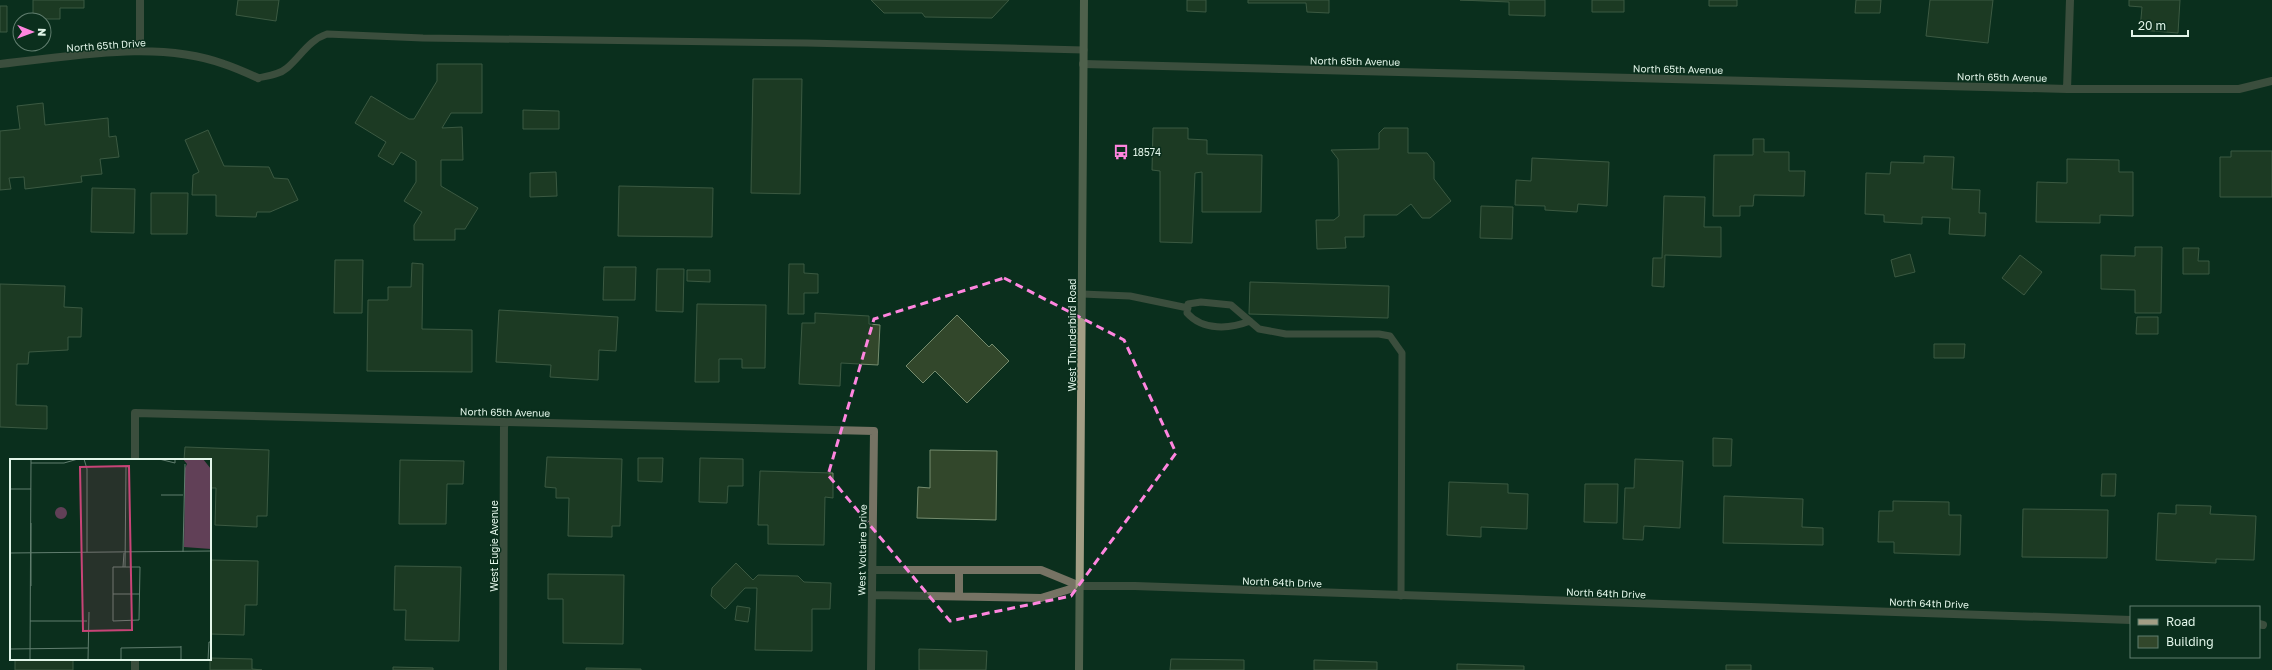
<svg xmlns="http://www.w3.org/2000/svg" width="2272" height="670" font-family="'Golos Text',sans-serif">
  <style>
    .building { fill: #32472b; stroke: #758c6e }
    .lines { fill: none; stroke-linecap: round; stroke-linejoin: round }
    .lane { stroke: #767364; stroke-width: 7 }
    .street { stroke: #767364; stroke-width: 8 }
    .secondary { stroke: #a39e85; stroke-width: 8 }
    .marked { fill: none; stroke: #ff85df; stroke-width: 3; stroke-dasharray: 8 5; stroke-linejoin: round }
    .labels { text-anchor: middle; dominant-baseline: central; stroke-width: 3; stroke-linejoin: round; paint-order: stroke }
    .street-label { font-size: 10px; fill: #e2f5e9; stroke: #0b2f1d }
    .poi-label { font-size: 10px; fill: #e2f5e9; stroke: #0b2f1d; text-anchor: start }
    .inset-road { fill: none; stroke: #617e6f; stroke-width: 1 }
    .view { fill: #c84477; fill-opacity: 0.15; stroke: #c84477; stroke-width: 2 }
    .inset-edge { fill: none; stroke: #e2f5e9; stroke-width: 2 }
  </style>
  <rect width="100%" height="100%" fill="#0b2f1d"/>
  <!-- building -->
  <path class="building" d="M33,0h51v8h-24v11h-27z
    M238,0h41l-3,21 -40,-6z
    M871,0h138l-17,18 -67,-1 -3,-4h-38z
    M1187,0h19v12l-19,-1z
    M1248,0h81v13l-22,-1 -1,-9h-58z
    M1460,0h85v16l-36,-1v-13z
    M1592,0h32v12h-32z
    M1709,0h28v6h-28z
    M1856,0h25l-1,13h-25z
    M1930,0h63l-5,43 -62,-7z
    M2129,0h51l-2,33 -38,-3 2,-23 -13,-1z
    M0,6h7v26h-7z
    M437,64h45v49h-31l-9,15 20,-1 1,33h-22v26l37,22 -13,21h-10v11h-41v-15l8,-13 -18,-11 12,-19v-21l-15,-9 -8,13 -15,-9 8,-14 -31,-19 16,-27 38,23h5l23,-38z
    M753,79h49l-2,115 -49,-1z
    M43,103l2,22 63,-7 1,19 7,-1 3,21 -19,2 2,15 -21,2 1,6 -57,7 -1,-12 -15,1 2,11 -11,1v-59l20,-2 -3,-23z
    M523,110l36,1v18h-36z
    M1153,128h35v11l19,1v14l55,1 -1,57h-59v-40l-7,1 -3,70 -32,-1v-71l-8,-1z
    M1384,128h24v25h19l7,9v17l17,22 -21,17h-8l-11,-14 -14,11h-33v22h-19l1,11 -29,1 -1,-29h18l5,-4 -1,-57 -7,-9 48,-1v-16z
    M208,130l16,36 45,1 5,11 14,1 10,21 -28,12h-13l-1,5 -40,-1v-21h-24l1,-20 6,-3 -14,-32z
    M1753,139h11v13h25v19h16l-1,25 -50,-1 -1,11h-13v10h-27l1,-61h39z
    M2231,151h41v46h-52v-40h11z
    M1924,156l30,1 -2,32 28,1 -1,23h7l-1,23 -36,-2 1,-16 -28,-1v7l-38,-2v-7l-19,-1 1,-41 24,1 1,-12 33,1z
    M1532,158l77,4 -2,44 -29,-2 -1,8 -32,-2v-4l-30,-1 1,-25 15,1z
    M2067,159l52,1v12h14v44l-33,-1v8l-64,-1 1,-40 30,1z
    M556,172l1,24 -27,1v-24z
    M619,186l94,2 -1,49 -94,-1z
    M92,188l43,1 -1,44 -43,-1z
    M151,193h37l-1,41h-36z
    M1664,196l41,1 -1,30h17v30l-56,-2 -1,32 -12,-1 1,-28h9z
    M1481,206l32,1 -1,32 -32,-1z
    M2135,247h27l-1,66h-26v-23l-34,-1v-34l34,1z
    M2183,248h16l-1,13h11v13h-26z
    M1910,254l5,18 -20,5 -4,-17z
    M2020,255l22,17 -18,23 -22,-17z
    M335,260h28l-1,53h-28z
    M412,263l11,1 -1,65 50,1v42l-105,-1 1,-71h20v-13h23z
    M789,264h15v9l14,1v19h-14v21h-16z
    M604,267h32l-1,33h-32z
    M657,269h27l-1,43 -27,-1z
    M687,270h23v12l-23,-1z
    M1250,282l139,4 -1,32 -139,-4z
    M0,284l65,2 -1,21 18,1 -1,29h-13v13l-39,2 -1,12h-11l-1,41 31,1v23l-47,-2z
    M697,304l69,1 -1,63h-23v-9h-23v23h-24z
    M499,310l119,7 -2,34 -17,-1 -1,30 -48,-3 1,-12 -55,-3z
    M815,313l54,3v8l11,1 -2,40 -37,-2 -1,23 -41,-2 3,-61h13z
    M957,315l32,32 3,-3 17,17 -42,42 -32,-32 -12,12 -17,-17z
    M2137,317h21v17h-22z
    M1934,344h31l-1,14h-30z
    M1713,438l19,1 -1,27h-18z
    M185,447l84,3 -2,66h-10v11l-42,-2 1,-37h-6v-28h-26z
    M930,450l67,1 -1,69 -79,-2 1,-31 12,1z
    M547,457l75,2 -2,67h-8v11l-44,-1 1,-38h-13v-10l-11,-1z
    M638,458h25l-1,24 -24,-1z
    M700,458l43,1v27h-15l-1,17 -28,-1z
    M1635,459l48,2 -3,67 -36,-2 -1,14 -20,-1 2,-51h9z
    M400,460l64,1 -1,23h-16l-1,40h-47z
    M760,471l73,2v25l-8,-1 -1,48 -56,-1v-19h-10z
    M2102,474h14l-1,22h-14z
    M1449,482l59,2v9l20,1 -1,35 -46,-2v10l-34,-2z
    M1585,484h33l-1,39 -33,-1z
    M1724,496l79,3 -1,28 21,1v17l-100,-2z
    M1893,501l56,1v13h12l-1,40 -66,-2v-11h-16l1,-31h14z
    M2176,505l35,1 -1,8 46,2 -2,44 -38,-1v4l-60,-3 2,-47 18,1z
    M2023,509l85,1 -1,48 -85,-1z
    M210,560l48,1 -1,44h-12l-1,30 -34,-1z
    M736,563l17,17 5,-5 40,1 6,6 27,1 -1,26h-18v42l-57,-1 2,-62h-12l-20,21 -14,-13 1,-8z
    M395,566l66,1 -2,74 -54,-1 1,-30h-12z
    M548,574l76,1 -1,69 -60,-1v-44h-15z
    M737,606l13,2 -2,14 -13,-2z
    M919,649l68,2 -1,19h-67z
    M210,658l42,1v10l10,1h-52z
    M15,659h58v11h-58z
    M1171,659l73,1v10h-74z
    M1314,660l63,2v8h-63z
    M1457,664l67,2v4h-67z
    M1726,665h25v5h-25z
    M393,667l40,1v2h-40z
    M586,668l55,1v1h-55z"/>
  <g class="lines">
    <!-- lane -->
    <path class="lane" d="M258,78c9,-2 21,-3 29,-10 14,-12 22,-28 40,-34l96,4 384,5 277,7
      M1082,294l48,2 58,12
      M1250,321c-20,8 -47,10 -63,-8l1,-9 13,-2 30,3 28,24 27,5h93l11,2 12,17 -1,243"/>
    <!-- street -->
    <path class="street" d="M140,51v-51
      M0,64c71,-7 156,-25 224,0 12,4 23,9 34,14
      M1083,64l984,25h172l33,-8
      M2067,89l3,-89
      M135,460v-47l739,18 -3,239
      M872,570h169l39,16
      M872,595l169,3 39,-12h55l996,34
      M959,596v-26
      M2259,624l4,1
      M135,670v-11
      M503,670l1,-248"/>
    <!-- secondary -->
    <path class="secondary" d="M1079,670l5,-670"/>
  </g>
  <!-- marked area -->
  <path d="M0 0H2272V670H0ZM1004,278l120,62 52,113 -105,143 -121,25 -122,-146 46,-156z" fill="#0b2f1d" fill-opacity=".55" fill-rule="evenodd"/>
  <path class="marked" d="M1004,278l120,62 52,113 -105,143 -121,25 -122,-146 46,-156z"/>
  <!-- icons -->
  <defs>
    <symbol id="bus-bare" viewBox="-9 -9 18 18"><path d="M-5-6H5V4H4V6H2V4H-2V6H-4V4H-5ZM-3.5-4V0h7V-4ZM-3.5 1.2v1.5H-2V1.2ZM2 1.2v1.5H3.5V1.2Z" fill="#ff85df" stroke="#0b2f1d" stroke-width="2.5" paint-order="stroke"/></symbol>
  </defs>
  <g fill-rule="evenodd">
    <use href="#bus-bare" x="1110" y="141" width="22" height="22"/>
  </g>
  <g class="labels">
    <!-- street labels -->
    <g class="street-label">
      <text transform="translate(106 45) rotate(-4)">North 65th Drive</text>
      <text transform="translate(1355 61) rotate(1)">North 65th Avenue</text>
      <text transform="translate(1678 69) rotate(1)">North 65th Avenue</text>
      <text transform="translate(2002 77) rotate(1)">North 65th Avenue</text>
      <text transform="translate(1072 335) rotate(-90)">West Thunderbird Road</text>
      <text transform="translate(505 412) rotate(1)">North 65th Avenue</text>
      <text transform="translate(494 546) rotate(-90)">West Eugie Avenue</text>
      <text transform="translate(862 550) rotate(-89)">West Voltaire Drive</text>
      <text transform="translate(1282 582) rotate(2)">North 64th Drive</text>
      <text transform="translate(1606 593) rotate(2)">North 64th Drive</text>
      <text transform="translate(1929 603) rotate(2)">North 64th Drive</text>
    </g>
    <!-- poi labels -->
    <g class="poi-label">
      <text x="1133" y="152">18574</text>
    </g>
  </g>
  <!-- overview -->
  <g transform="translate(10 459)">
    <rect width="201" height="201" fill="#0b2f1d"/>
    <path d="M173,0h20l8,10v80l-27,-2 1,-79 2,-4zM45 54a6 6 0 1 1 12 0a6 6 0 1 1-12 0Z" fill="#614057"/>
    <path class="inset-road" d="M74,0l3,10v83M149,0l16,4v-4M21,4h33l14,-4M0,30h21M151,36h22M173,93l2,-88M0,94l201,-2M103,108h27l-1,53 -26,1zM113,108l1,-14M115,108l1,-100M21,127v-63M103,135h26M20,162h57M0,190l78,-1M20,201l1,-201M78,201l1,-48M111,201v-12l60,-1M171,201v-14M198,201l1,-18h2"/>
    <path class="view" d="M119,7l3,164 -49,1 -3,-164z"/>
    <rect width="201" height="201" class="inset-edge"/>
  </g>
  <!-- legend -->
  <rect x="2130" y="606" width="130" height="52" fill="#0b2f1d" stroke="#617e6f"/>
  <rect x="2138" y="619" width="20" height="6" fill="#a39e85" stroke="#617e6f"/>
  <text x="2166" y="626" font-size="12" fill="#e2f5e9">Road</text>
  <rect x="2138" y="636" width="20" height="12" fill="#32472b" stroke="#617e6f"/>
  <text x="2166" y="646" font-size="12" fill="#e2f5e9">Building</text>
  <!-- north arrow -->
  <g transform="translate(32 32) rotate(91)"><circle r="19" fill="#0b2f1d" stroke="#617e6f"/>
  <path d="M0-3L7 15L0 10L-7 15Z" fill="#ff85df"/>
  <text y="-6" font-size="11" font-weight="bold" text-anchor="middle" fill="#e2f5e9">N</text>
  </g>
  <!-- scale -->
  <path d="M2132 30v6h56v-6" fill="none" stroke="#e2f5e9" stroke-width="2"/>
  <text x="2138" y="30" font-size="12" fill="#e2f5e9" stroke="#0b2f1d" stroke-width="3" paint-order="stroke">20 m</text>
</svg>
